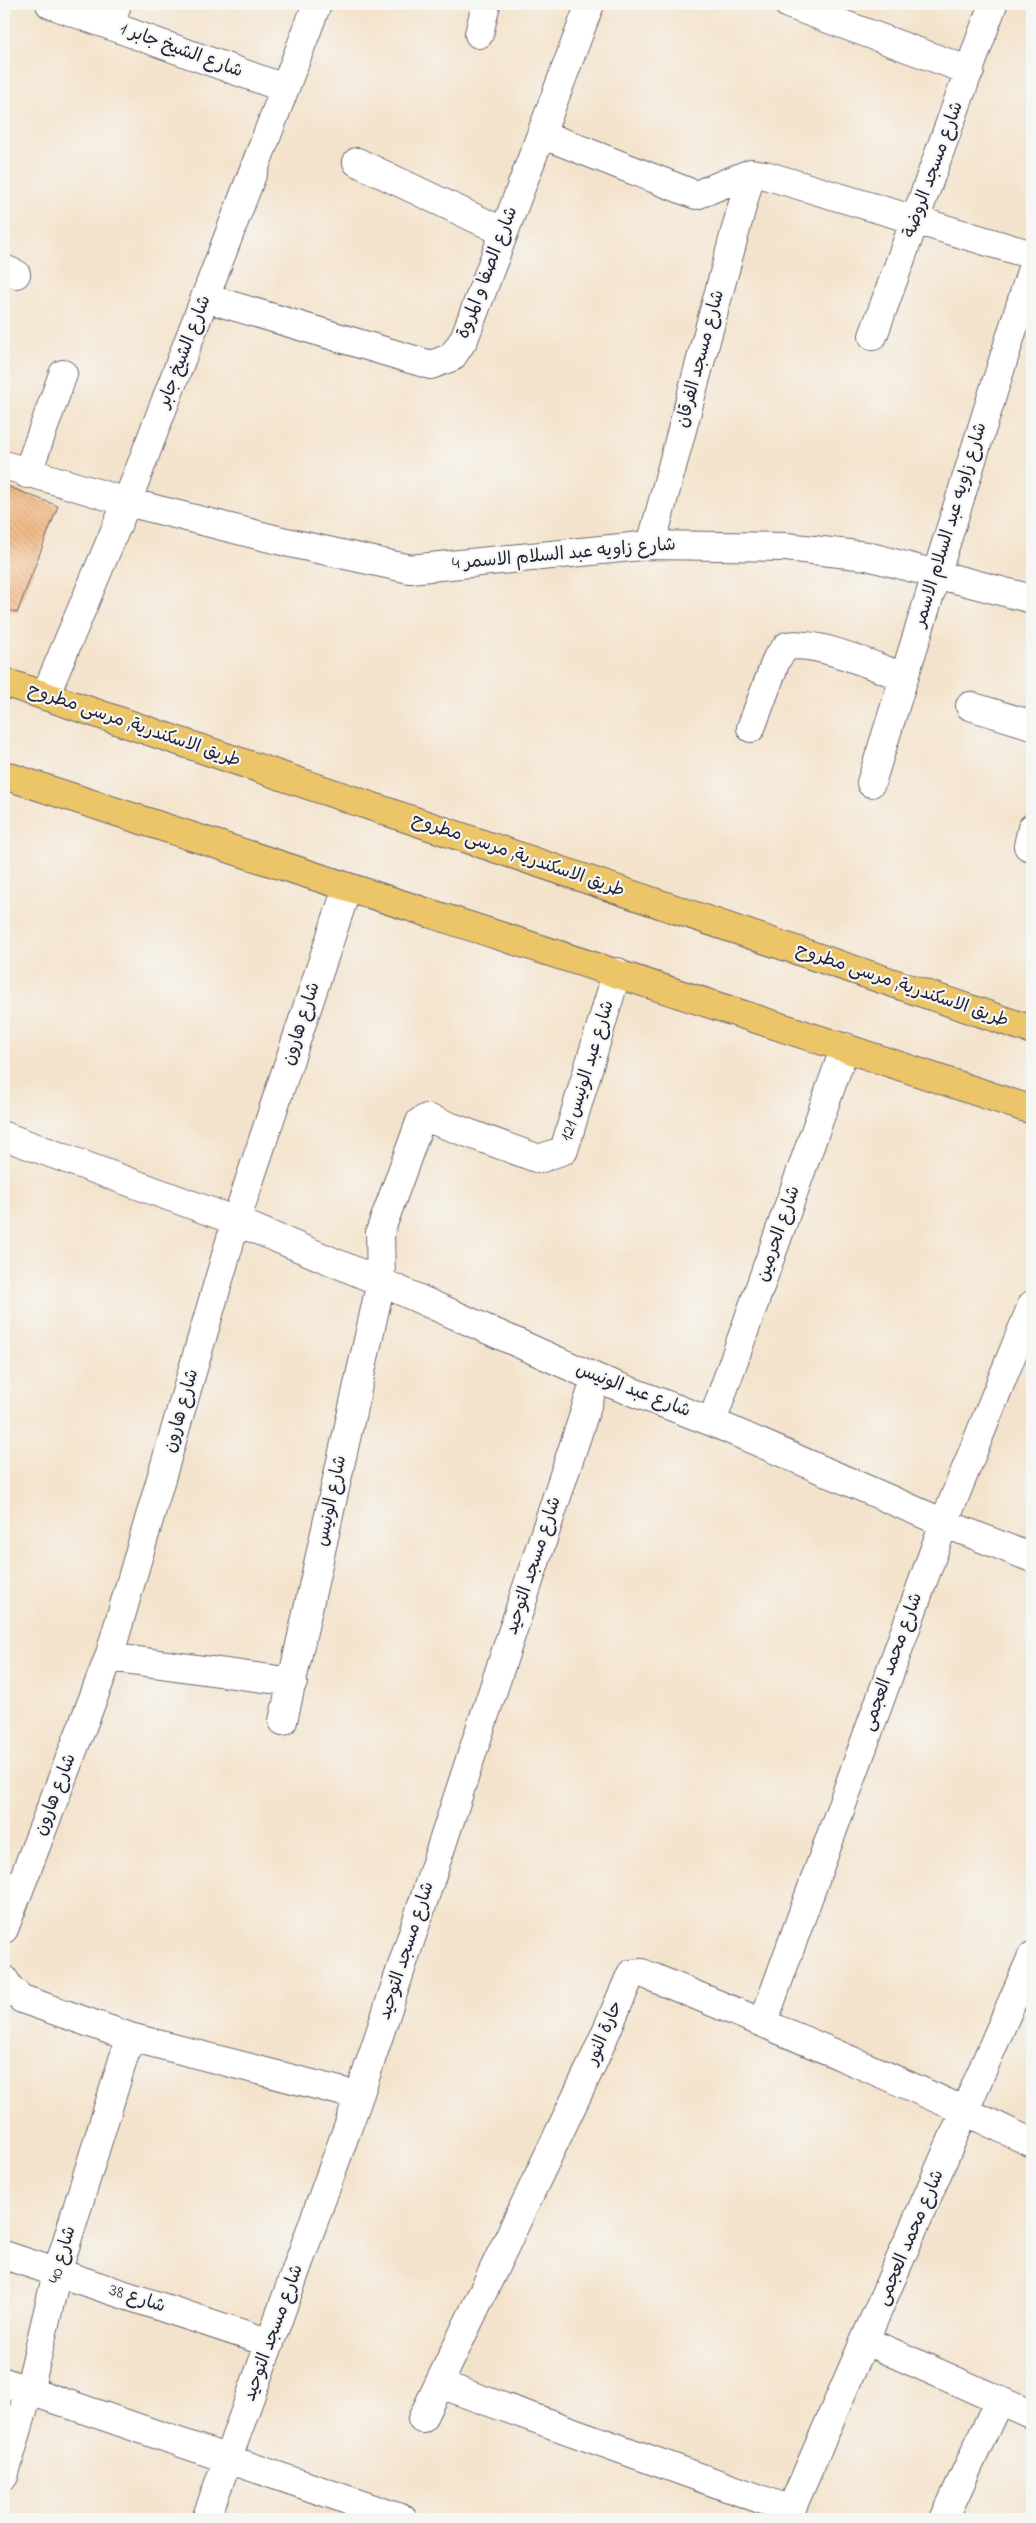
<svg xmlns="http://www.w3.org/2000/svg" width="1036" height="2523" font-family="'Indie Flower','Playpen Sans Arabic',sans-serif">
  <style>
    .building { fill: url(#building-back-hatch) }
    .lines { fill: none; stroke-linecap: round; stroke-linejoin: round }
    .street-casing { stroke: #6c666e; stroke-width: 30 }
    .primary-casing { stroke: #6c666e; stroke-width: 30 }
    .street { stroke: #fff; stroke-width: 28 }
    .primary { stroke: #edc569; stroke-width: 28 }
    .labels { text-anchor: middle; dominant-baseline: central; stroke-width: 4.5; stroke-linejoin: round; paint-order: stroke }
    .street-label { font-size: 18px; fill: #22223b; stroke: #f6f6f2 }
  </style>
  <defs>
    <pattern id="building-back-hatch" width="6" height="6" patternUnits="userSpaceOnUse" patternTransform="scale(1.25)"><rect width="6" height="6" fill="#f1b67f"/><path d="M-1 5l2 2M0 0l6 6M5-1l2 2" fill="none" stroke="#ce9c6f"/></pattern>
  </defs>
  <rect width="100%" height="100%" fill="#f6f6f2"/>
  <filter id="ink" filterUnits="userSpaceOnUse"><feTurbulence type="fractalNoise" baseFrequency=".02" numOctaves="2"/><feDisplacementMap in="SourceGraphic" scale="10" xChannelSelector="R" yChannelSelector="G"/><feConvolveMatrix kernelMatrix="1 2 1 2 8 2 1 2 1" color-interpolation-filters="sRGB"/></filter>
  <filter id="wash" filterUnits="userSpaceOnUse"><feTurbulence type="fractalNoise" baseFrequency=".0096" numOctaves="4" result="noise"/><feDisplacementMap in="SourceGraphic" scale="20" xChannelSelector="R" yChannelSelector="G"/><feGaussianBlur stdDeviation="1.12" result="paint"/><feColorMatrix in="noise" values="0 0 0 0 0 0 0 0 0 0 0 0 0 0 0 0 0 1.4 0 .05"/><feComposite in="paint" operator="in"/></filter>
  <g filter="url(#wash)">
    <rect width="100%" height="100%" fill="#f4e3cc"/>
    <g id="blocks">
      <!-- building -->
      <path class="building" d="M4,485l54,21 -41,107 -13,-5z"/>
    </g>
  </g>
  <g filter="url(#ink)">
    <use href="#blocks" fill-opacity="0" stroke="#6c666e" stroke-width="1"/>
    <g class="lines">
      <defs>
        <path id="street" d="M50,4l234,84
          M788,4l182,67
          M111,25l6,-21
          M479,34l7,-30
          M541,134l155,61 55,-22 14,2 267,80
          M357,162l147,70
          M4,269l12,5
          M206,298l225,67 21,-8 12,-18 126,-335
          M873,336l120,-332
          M4,465l123,37 159,40 124,27 241,-24 135,2 81,9 165,43
          M27,474l36,-100
          M651,545l100,-372
          M45,696l82,-194 190,-498
          M970,706l62,19
          M751,728l26,-70 10,-12c32,-5 85,20 117,31
          M871,783l161,-515
          M1028,846l4,-18
          M4,1136l232,85 145,61 215,96 116,44 232,101 88,35
          M712,1422l133,-375
          M109,1657l184,25
          M283,1721l98,-439 -1,-50 40,-110 7,-4 112,41 25,-9 53,-178
          M4,1929l105,-272 127,-436 111,-333
          M4,1979l6,10 12,10 108,38 229,59
          M763,2023l181,-500 88,-218
          M4,2255l266,88
          M866,2341l166,74
          M4,2382l399,137
          M439,2384l352,126
          M422,2419l171,-357 38,-88 11,-1c131,54 263,108 390,170
          M4,2476l25,-85 28,-118 73,-236
          M206,2519l153,-423 237,-718
          M787,2519l245,-563
          M944,2519l55,-119"/>
        <path id="primary" d="M4,682l1028,348
          M4,775c342,113 686,220 1028,335"/>
      </defs>
      <!-- street casing -->
      <use href="#street" class="street-casing"/>
      <!-- primary casing -->
      <use href="#primary" class="primary-casing"/>
      <!-- street -->
      <use href="#street" class="street"/>
      <!-- primary -->
      <use href="#primary" class="primary"/>
    </g>
  </g>
  <g class="labels">
    <!-- street labels -->
    <g class="street-label">
      <text transform="translate(181 51) rotate(20)">شارع الشيخ جابر 1</text>
      <text transform="translate(934 170) rotate(-70)">شارع مسجد الروضة</text>
      <text transform="translate(488 273) rotate(-69)">شارع الصفا و المروة</text>
      <text transform="translate(185 352) rotate(-69)">شارع الشيخ جابر</text>
      <text transform="translate(701 359) rotate(-75)">شارع مسجد الفرقان</text>
      <text transform="translate(951 525) rotate(-73)">شارع زاويه عبد السلام الاسمر</text>
      <text transform="translate(564 555) rotate(-5)">شارع زاويه عبد السلام الاسمر 4</text>
      <text transform="translate(134 726) rotate(19)">طريق الاسكندرية, مرسى مطروح</text>
      <text transform="translate(518 856) rotate(19)">طريق الاسكندرية, مرسى مطروح</text>
      <text transform="translate(902 986) rotate(19)">طريق الاسكندرية, مرسى مطروح</text>
      <text transform="translate(302 1024) rotate(-72)">شارع هارون</text>
      <text transform="translate(588 1071) rotate(-73)">شارع عبد الونيس 121</text>
      <text transform="translate(779 1234) rotate(-71)">شارع الحرمين</text>
      <text transform="translate(633 1391) rotate(21)">شارع عبد الونيس</text>
      <text transform="translate(182 1411) rotate(-74)">شارع هارون</text>
      <text transform="translate(332 1501) rotate(-78)">شارع الونيس</text>
      <text transform="translate(534 1566) rotate(-72)">شارع مسجد التوحيد</text>
      <text transform="translate(893 1662) rotate(-70)">شارع محمد العجمى</text>
      <text transform="translate(56 1795) rotate(-69)">شارع هارون</text>
      <text transform="translate(407 1951) rotate(-72)">شارع مسجد التوحيد</text>
      <text transform="translate(605 2033) rotate(-67)">حارة النور</text>
      <text transform="translate(911 2238) rotate(-67)">شارع محمد العجمى</text>
      <text transform="translate(63 2255) rotate(-74)">شارع 40</text>
      <text transform="translate(137 2299) rotate(18)">شارع 38</text>
      <text transform="translate(274 2333) rotate(-70)">شارع مسجد التوحيد</text>
    </g>
  </g>
  <!-- margin -->
  <rect width="1036" height="2523" fill="none" stroke="#f6f6f2" stroke-width="20"/>
</svg>
